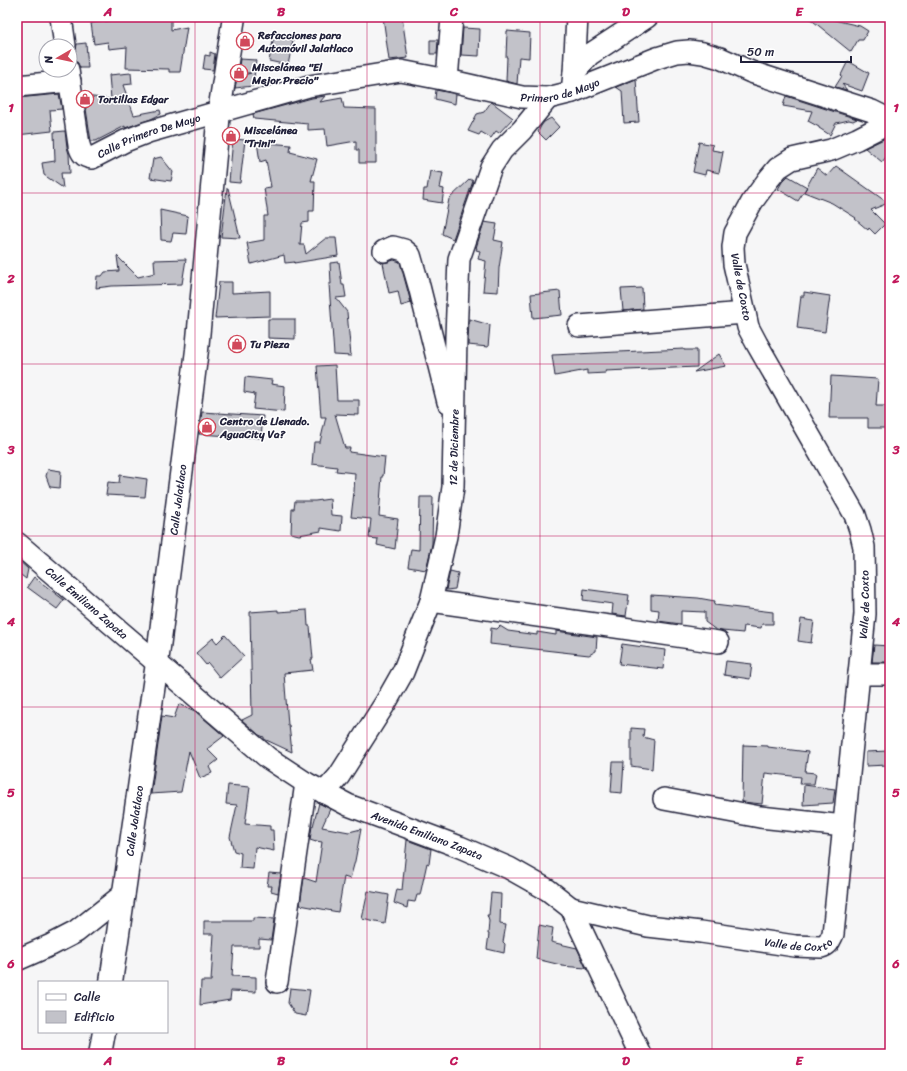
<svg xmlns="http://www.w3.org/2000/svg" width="907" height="1071" font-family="Sriracha,sans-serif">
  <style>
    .building { fill: #c2c2c9; stroke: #22223b }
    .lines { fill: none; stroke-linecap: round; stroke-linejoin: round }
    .minor-casing { stroke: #22223b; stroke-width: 24 }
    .major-casing { stroke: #22223b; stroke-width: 25 }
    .minor { stroke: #fff; stroke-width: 21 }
    .major { stroke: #fff; stroke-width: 22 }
    .grid { fill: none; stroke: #c2185b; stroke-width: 1; stroke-opacity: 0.55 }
    .labels { text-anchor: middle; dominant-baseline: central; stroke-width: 3; stroke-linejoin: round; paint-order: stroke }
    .poi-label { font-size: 11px; font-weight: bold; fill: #22223b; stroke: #fff; text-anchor: start }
    .street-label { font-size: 11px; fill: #22223b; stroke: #fff }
    .neatline { fill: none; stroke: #c2185b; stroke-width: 1.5 }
    .grid-label { font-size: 13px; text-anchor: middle; font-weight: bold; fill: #c2185b }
  </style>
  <rect width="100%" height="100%" fill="#f6f6f7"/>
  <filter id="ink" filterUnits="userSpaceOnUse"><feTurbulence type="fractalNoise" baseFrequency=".025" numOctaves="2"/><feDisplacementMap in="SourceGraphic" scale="8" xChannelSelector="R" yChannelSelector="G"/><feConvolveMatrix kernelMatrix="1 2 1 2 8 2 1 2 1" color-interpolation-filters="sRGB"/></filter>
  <g filter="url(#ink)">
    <!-- building -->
    <path class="building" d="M130,17h41v13l16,-3 -7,45h-11v-3l-43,-1 1,-21 -18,2 -1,-7 -14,2 -3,-21 39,-5z
      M383,17h19l6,41 -19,2z
      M808,17h19l3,2 30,7 8,5 -5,9h-5l-7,12z
      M463,28l17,1 -1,27 -18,-1z
      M507,31l23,2 -1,25 -10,-1 -2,27 -11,-3 1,-24h-1z
      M274,36l19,4 -5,25 -19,-4z
      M430,40h8l-1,14h-7z
      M86,43l2,25h-8l-2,-5 -5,-4v-4l3,-5 1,-6z
      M210,52l5,2 -2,16 -10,-1 2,-14 5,1z
      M240,59l16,1 -3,26 -18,2 2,-11 14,-4h-13z
      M848,61l21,12 -7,18 -20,-7 5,6 -12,-3 7,-11 -1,-1z
      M131,73l1,11 -9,1 11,30 26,-5 1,4 -10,5 -26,9v-2l-29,15h-5l-7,-45 27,3 -2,-24z
      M636,79l3,43 -15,1 -2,-32 -6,-4z
      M436,90l20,4 -1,10 -20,-5z
      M59,94l3,15 -12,1 2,21 -35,4v-37z
      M325,96l-5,6 22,-4 2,10 32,1v54h-17v-13h-3v-9l-29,5 -2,-17 -17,1v-6l-54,-5 -1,-5 59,-16z
      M786,96l71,23 -4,2 -4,-1 -13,3 -6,12 -11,-7v-1l-11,-6 4,-10 -29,-5z
      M491,102l2,1 20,15 -14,15 -3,-2 -5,7 -10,-6 -2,3 -11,-4 9,-17 7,-2z
      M551,118l8,9 -13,13 -8,-8 3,-6 3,-4z
      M65,131l2,16 2,7 1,19h-9l2,15 -19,-13 -2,-12 13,-2 -1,-29z
      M888,137l2,2v16l-4,2 -4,5 -17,-14z
      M233,139l12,1 -5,43 -11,-1z
      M257,142l34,3 -1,7 27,7 -6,22h4l-1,30h-5v11l-7,1 -2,22h4l2,9 20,-16h10l2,18 -44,7 1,-1 -10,1 -1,-8 -33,9 -4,-21 17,-3v-24h4l-4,-28 7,-1 -5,-27 -6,2z
      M699,142l14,3 -1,5 11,2 -4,21 -13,-3 -1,5 -12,-3z
      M161,157l12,15 -2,9 -21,-3 3,-19z
      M836,166l52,37 -17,7 14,14 -10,10 -6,-6 -1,2 -13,-11 1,-1 -24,-15 -28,-11 13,-24 10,8z
      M430,171l13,2 -3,15 4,1 -2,14 -19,-3 1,-11h3z
      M788,176l19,11 -9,14 -20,-12 4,-7z
      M470,179l3,2 -20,58 -11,-5 7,-35z
      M227,188h1l12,50 -19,-1z
      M160,210l28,6 -2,18 -13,-1 -2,8 -10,-1z
      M484,222l13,2 -3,16 9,2 -4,26 -1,24 -15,-1 3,-30 -8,-2 2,-8 -4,-1 1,-2h-1z
      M117,256l21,21 17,-4 -1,-13 32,-1 -4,25 -70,2 -16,2 1,-12h5l3,-4 14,-1z
      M394,260l6,2 11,41 -10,3 -3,-15 -9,2 -6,-30 5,-1z
      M339,262l3,23h2l2,12 -10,1 11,14 4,44 -17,-1 -5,-71h2l-1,-21z
      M219,282h13v11l38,-2v25l-55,2z
      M642,288l1,21 -20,2 -2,-22z
      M560,291l2,24 -29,3 -2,-24z
      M804,292l26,4 -5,36 -28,-4 4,-32h3z
      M268,319h27v20l-27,-1z
      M469,319l21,6 -2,22 -20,-2z
      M684,349v1h13v17l-92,4 1,2 -19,1v-4l-32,6 -3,-21z
      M719,354l7,12 -32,6z
      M335,365l2,35h22v15l-24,-1 10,34h5l-1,4 36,5 -2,19h-1l-3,40 19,3 -3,30 -18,-4 1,-6 -9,-1 2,-19 -20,-2 3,-25 1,-19 -19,-2 1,-4 -25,-3 2,-22h6l6,-25h-5l-4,-51z
      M831,376l47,3 -2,27h14v22h-22v-10h-39z
      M245,377l27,3 -1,4 14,2 -1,26 -31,-3 2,-15 -11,-2z
      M202,412l61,4 -2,22 -62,-4z
      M48,469l13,2 -1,17 -10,-1 -4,-11z
      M120,475l27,4 -2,18 -39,-2 2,-13 11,1z
      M420,497h13l-1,47 -6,26 -18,-3 3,-18 8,1z
      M330,499l1,16 11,1 -1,15 -20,-3v3l-22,4 -8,-2 1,-24h2l1,-8h20z
      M17,559l11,10 -2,10 -9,-7z
      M450,571l8,2 -3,16 -9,1z
      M34,577l30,23 -7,9 -30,-22z
      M584,589l45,6 -3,21 -14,-2 1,-10 -30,-4z
      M651,595l47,3 17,3 -1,4 59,7v12h-11l-1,4 -17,-2 -1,7 -21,-2 -6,-1 -11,-8v-10l-24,-1v13l-23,-3 1,-11 -8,-1z
      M278,610v2l29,-2 1,16h2l3,33h-2l2,11 -29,3 4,52h1l3,27 -28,-13v-2l-5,-2 -17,-15 10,-5 -2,-103z
      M801,619l13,2 -3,22 -13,-2z
      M500,626l8,5 29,4v-3l19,3v-4l41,6 -1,14 -7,4 -99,-11 1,-16 6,1z
      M225,635l19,21 -24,22 -12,-15 -2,2 -10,-12 17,-15 4,5z
      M622,644l43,6 -2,19 -44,-5z
      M874,645l16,1v16h-18z
      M726,661l26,3 -2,15 -26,-4z
      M179,704l16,7 29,25 -17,13 11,11 -9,7 3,6 -12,5 -11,-27 -8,41 -30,2 11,-78 12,2z
      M631,728l13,1 -1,8 11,3 -2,29 -21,-3z
      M743,745l25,1v1l40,5 -3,20 11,1 -2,11h-14l1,-7 -36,-4 -3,31 -19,-2 -1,-1z
      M888,751v14l-22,1v-14z
      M613,762h11l-2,31 -11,-1z
      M228,785l22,2 -5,37 25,2v4h3l1,21 -19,-4 -2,22 -13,-1 1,-15 -7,-2 -4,-14 7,-32 -11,-1z
      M804,785l31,4 -2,14 -30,2z
      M319,803l11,6 -8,18 27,5 12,-3 -6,32 -5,18 -6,-2 -6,35 -38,-7 4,-27 12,4 6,-40 -6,-1v1l-6,-2 2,-14h1z
      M407,840l24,9 -2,15 -2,-1 -7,32h-3l-2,7 -7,-1 -1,7 -13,-5 3,-14 5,1z
      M269,873l12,1 -3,19 -7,-2 1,-5h-5z
      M368,891l21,4 -4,29 -23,-5z
      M491,893l10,1 -1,30 6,1 -3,17 2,2 -1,9 -17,-4 2,-15h-1l1,-13 -2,-6h2z
      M253,918l21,1 -3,21 -12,-1v8h-25l-2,29 24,1v15l-25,-1 -1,9 -30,5 1,-24h10l3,-47h-10v-13h49z
      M539,925l14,3 -2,14 26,6 9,20 -25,-2v-1l-25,-6z
      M290,988l20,2 -4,26 -11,-2 -7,-11z"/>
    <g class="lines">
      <defs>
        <g id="minor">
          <path d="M61,17l4,29"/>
          <path id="s1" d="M68,70l11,75c2,7 4,12 13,13l33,-17 23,-9 161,-46 92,-15 46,9 75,17 26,1 24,-6 85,-34 20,-6 12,-1 14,2 17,5 31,14 121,39 18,9"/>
          <path d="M574,73l3,-56"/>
          <path d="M447,80l5,-63"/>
          <path d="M17,86l53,-5"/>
          <path d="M572,92l2,-19 15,-18 58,-38"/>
          <path d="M384,251l9,-4 11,3 6,5 9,31 29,116"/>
          <path d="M579,326l166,-13"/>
          <path id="s2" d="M17,543l251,215 38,25 42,22 112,42 49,21 39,22 23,18 69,146"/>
          <path d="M431,601l185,26 102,15"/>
          <path d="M859,674h31"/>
          <path id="s3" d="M324,793l15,-17 47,-74 17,-30 28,-71 15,-65 7,-49 3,-150 3,-78 32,-92 11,-17 20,-20 26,-32"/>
          <path d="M664,799l96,18 84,9"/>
          <path id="s4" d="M571,908l77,18 53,6 94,14 26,1c8,-2 9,-7 12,-13l32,-320 -1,-67 -4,-17 -5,-15 -98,-171 -9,-17 -3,-14 -11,-49 -1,-17 2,-14 17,-31 16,-22 10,-12 14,-9 39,-9 26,-11 33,-17"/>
          <path d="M17,960l34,-15 25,-13 48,-38"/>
          <path d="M277,982l29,-199"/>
        </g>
        <g id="major">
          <path id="s5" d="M111,982l46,-319 40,-313 22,-238 15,-95"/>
          <path d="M100,1054l4,-22"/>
        </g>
      </defs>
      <!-- minor casing -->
      <use href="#minor" class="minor-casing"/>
      <!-- major casing -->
      <use href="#major" class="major-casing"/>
      <!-- minor -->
      <use href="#minor" class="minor"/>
      <!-- major -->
      <use href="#major" class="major"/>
    </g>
  </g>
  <!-- grid -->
  <path class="grid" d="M195,17v1037M367,17v1037M540,17v1037M712,17v1037M17,193h873M17,364h873M17,536h873M17,707h873M17,878h873"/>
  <!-- icons -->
  <defs>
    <symbol id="shop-ring" viewBox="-11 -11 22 22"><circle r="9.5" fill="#fff" stroke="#d1495b" stroke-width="1.5"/><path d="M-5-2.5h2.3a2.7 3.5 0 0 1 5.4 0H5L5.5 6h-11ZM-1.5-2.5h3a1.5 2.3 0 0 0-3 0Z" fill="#d1495b"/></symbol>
  </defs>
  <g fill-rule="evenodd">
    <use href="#shop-ring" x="235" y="31" width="20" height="20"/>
    <use href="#shop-ring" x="229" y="63" width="20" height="20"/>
    <use href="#shop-ring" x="75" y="89" width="20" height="20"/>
    <use href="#shop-ring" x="221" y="126" width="20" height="20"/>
    <use href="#shop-ring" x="227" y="334" width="20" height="20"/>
    <use href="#shop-ring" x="197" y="417" width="20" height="20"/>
  </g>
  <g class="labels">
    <!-- poi labels -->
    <g class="poi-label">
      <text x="258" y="35">Refacciones para<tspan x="258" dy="13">Automóvil Jalatlaco</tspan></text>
      <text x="252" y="67">Miscelánea "El<tspan x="252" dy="13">Mejor Precio"</tspan></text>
      <text x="98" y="99">Tortillas Edgar</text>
      <text x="244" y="130">Miscelánea<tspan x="244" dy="13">"Trini"</tspan></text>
      <text x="250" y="344">Tu Pieza</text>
      <text x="220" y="421">Centro de Llenado.<tspan x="220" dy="13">AguaCity Va?</tspan></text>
    </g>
    <!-- street labels -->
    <g class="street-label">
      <text stroke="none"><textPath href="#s1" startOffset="581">Primero de Mayo</textPath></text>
      <text stroke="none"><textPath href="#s1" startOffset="157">Calle Primero De Mayo</textPath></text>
      <text transform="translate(741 287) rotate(79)">Valle de Coxto</text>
      <text stroke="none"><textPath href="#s3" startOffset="377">12 de Diciembre</textPath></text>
      <text stroke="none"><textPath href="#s5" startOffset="487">Calle Jalatlaco</textPath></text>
      <text stroke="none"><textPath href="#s2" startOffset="92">Calle Emiliano Zapata</textPath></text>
      <text stroke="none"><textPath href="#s4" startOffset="603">Valle de Coxto</textPath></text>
      <text stroke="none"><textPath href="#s5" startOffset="163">Calle Jalatlaco</textPath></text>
      <text stroke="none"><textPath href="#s2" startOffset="508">Avenida Emiliano Zapata</textPath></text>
      <text stroke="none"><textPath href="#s4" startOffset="231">Valle de Coxto</textPath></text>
    </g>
  </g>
  <!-- margin -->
  <rect width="907" height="1071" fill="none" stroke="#fff" stroke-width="44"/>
  <!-- legend -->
  <rect x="38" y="981" width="130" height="52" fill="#ffffff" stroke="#a7a7b1"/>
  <rect x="46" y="994" width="20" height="6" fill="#ffffff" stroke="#a7a7b1"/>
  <text x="74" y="1001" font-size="12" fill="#22223b">Calle</text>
  <rect x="46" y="1011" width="20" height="12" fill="#c2c2c9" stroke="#a7a7b1"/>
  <text x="74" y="1021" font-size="12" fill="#22223b">Edificio</text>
  <!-- north arrow -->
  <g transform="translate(58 58) rotate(261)"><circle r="19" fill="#ffffff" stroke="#a7a7b1"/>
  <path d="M0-3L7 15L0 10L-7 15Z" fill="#d1495b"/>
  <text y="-6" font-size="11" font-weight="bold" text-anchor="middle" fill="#22223b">N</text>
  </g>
  <!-- scale -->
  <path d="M741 56v6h110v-6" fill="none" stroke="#22223b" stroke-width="2"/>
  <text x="747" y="56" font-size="12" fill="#22223b" stroke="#ffffff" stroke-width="3" paint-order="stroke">50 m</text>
  <rect x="22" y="22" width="863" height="1027" class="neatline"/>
  <g class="grid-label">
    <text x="108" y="16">A</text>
    <text x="281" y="16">B</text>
    <text x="454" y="16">C</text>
    <text x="626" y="16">D</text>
    <text x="799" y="16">E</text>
    <text x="11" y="112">1</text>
    <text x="896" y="112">1</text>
    <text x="11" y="283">2</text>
    <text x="896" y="283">2</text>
    <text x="11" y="454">3</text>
    <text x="896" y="454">3</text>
    <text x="11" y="626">4</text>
    <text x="896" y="626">4</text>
    <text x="11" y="797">5</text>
    <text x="896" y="797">5</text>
    <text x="11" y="968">6</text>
    <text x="896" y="968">6</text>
    <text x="108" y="1065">A</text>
    <text x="281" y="1065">B</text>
    <text x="454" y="1065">C</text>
    <text x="626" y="1065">D</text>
    <text x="799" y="1065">E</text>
  </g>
</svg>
